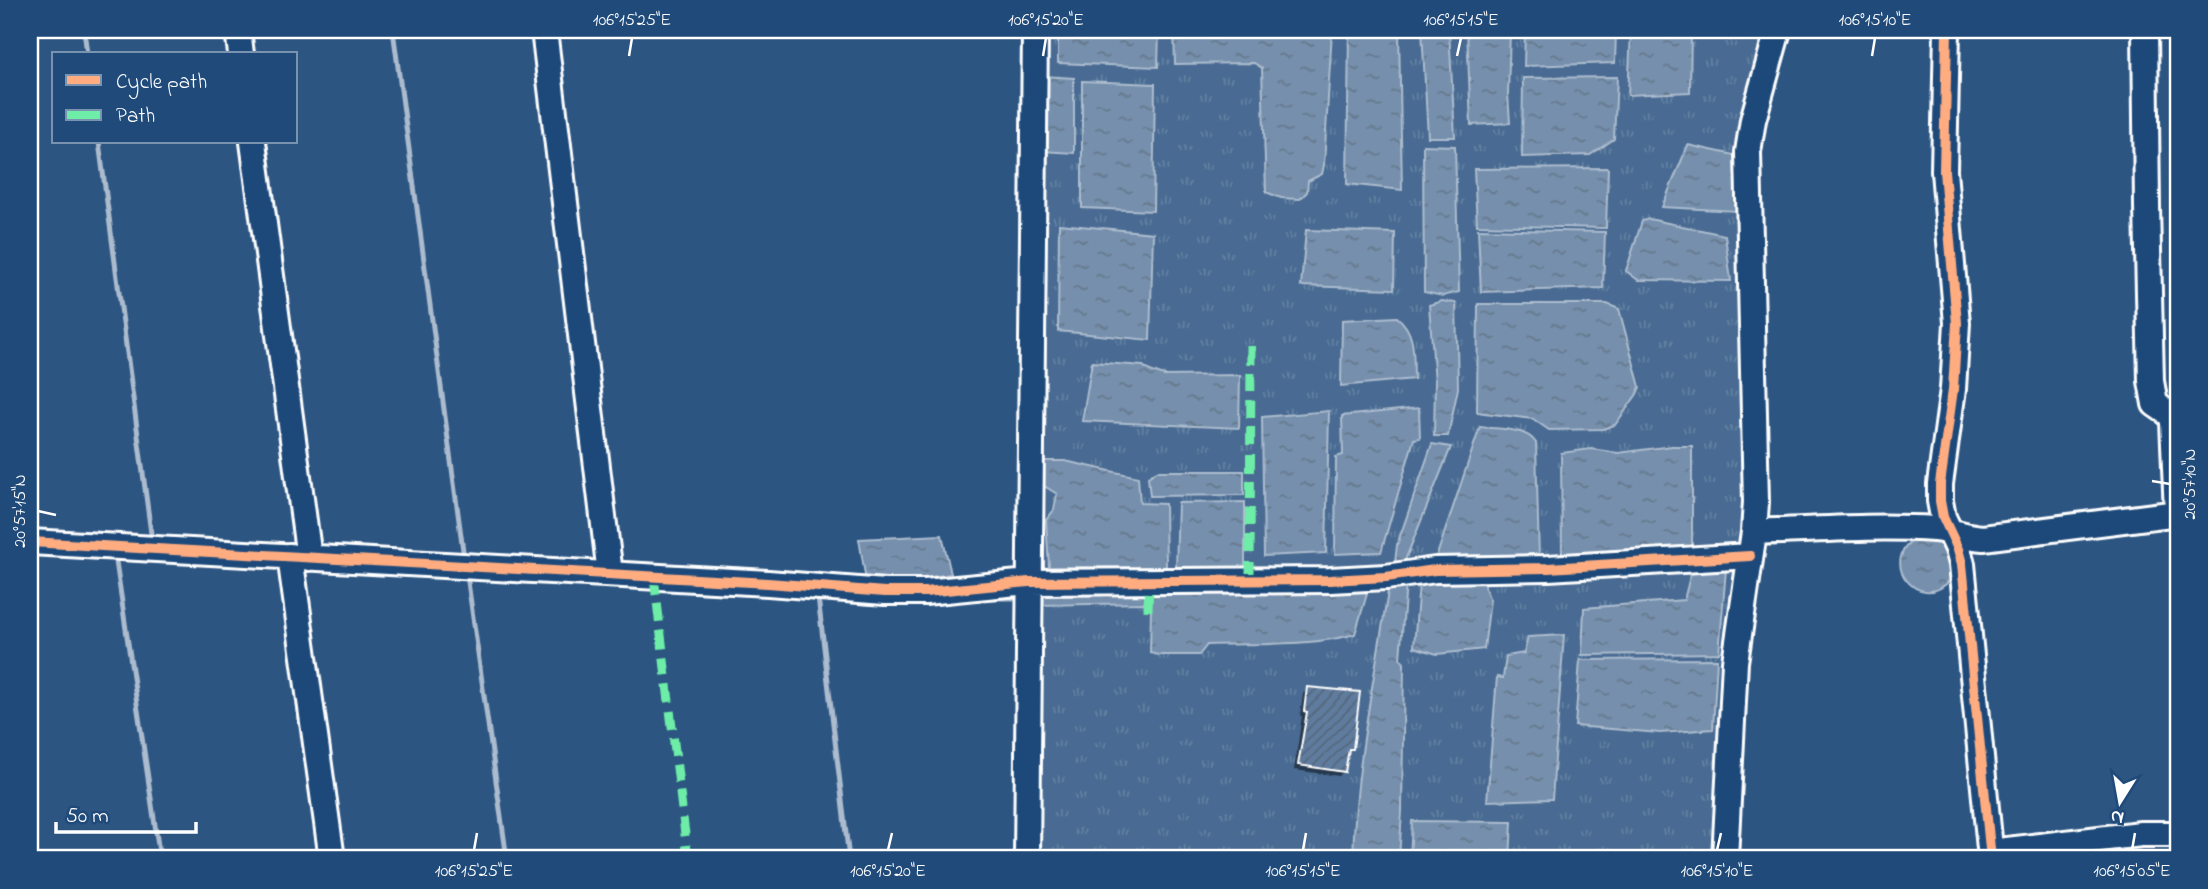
<svg xmlns="http://www.w3.org/2000/svg" width="2208" height="889" font-family="'Indie Flower',sans-serif">
  <style>
    .grass { fill: url(#grass-tufts); stroke: #a4b5c8; stroke-width: 2 }
    .water { fill: url(#water-ripples); stroke: #acbcce; stroke-width: 2 }
    .shadow { fill: #0007 }
    .lines { fill: none; stroke-linecap: round; stroke-linejoin: round }
    .stream { stroke: #acbcce; stroke-width: 5 }
    .building { fill: url(#building-hatch); stroke: #fff; stroke-width: 2 }
    .minor-casing { stroke: #fff; stroke-width: 30 }
    .minor { stroke: #1f4a7a; stroke-width: 24 }
    .quiet { stroke: #6deda7; stroke-width: 9; stroke-dasharray: 18 9; stroke-linecap: butt }
    .cycleway-casing { stroke: #1f4a7a; stroke-width: 15 }
    .cycleway { stroke: #ffac80; stroke-width: 10 }
    .ticks { fill: none; stroke: #fff; stroke-width: 2.5 }
    .neatline { fill: none; stroke: #fff; stroke-width: 2.5 }
    .ticks-label { font-size: 18px; text-anchor: middle; fill: #fff }
  </style>
  <defs>
    <pattern id="grass-tufts" width="24" height="20" patternUnits="userSpaceOnUse" patternTransform="scale(1.75)"><rect width="24" height="20" fill="#486b92"/><path d="M3 7l-1-3M5 7V3M7 7l1-3M15 17l-1-3M17 17v-4M19 17l1-3" fill="none" stroke="#6381a2"/></pattern>
    <pattern id="water-ripples" width="26" height="14" patternUnits="userSpaceOnUse" patternTransform="scale(1.75)"><rect width="26" height="14" fill="#748fad"/><path d="M2 4q2-2 4 0t4 0M15 11q2-2 4 0t4 0" fill="none" stroke="#66788b"/></pattern>
    <pattern id="building-hatch" width="6" height="6" patternUnits="userSpaceOnUse" patternTransform="scale(1.75)"><rect width="6" height="6" fill="#5e7c9f"/><path d="M-1 1l2-2M0 6l6-6M5 7l2-2" fill="none" stroke="#56667a"/></pattern>
  </defs>
  <rect width="100%" height="100%" fill="#2c5582"/>
  <filter id="ink" filterUnits="userSpaceOnUse"><feTurbulence type="fractalNoise" baseFrequency=".0143" numOctaves="2"/><feDisplacementMap in="SourceGraphic" scale="14" xChannelSelector="R" yChannelSelector="G"/><feConvolveMatrix kernelMatrix="1 2 1 2 8 2 1 2 1" color-interpolation-filters="sRGB"/></filter>
  <g filter="url(#ink)">
    <!-- grass -->
    <path class="grass" d="M1043,30h724l-24,86 5,388 -5,44 -341,19 -365,8z
      M1738,567l-13,97 -13,195h-678l1,-271z"/>
    <!-- water -->
    <path class="water" d="M1058,30h101l-1,37 -100,-4z
      M1174,30h158l-8,135 -2,9 -14,7 -1,11 -7,7 -19,-1 -15,-6 -4,-124 -8,-5 -79,1z
      M1349,30l50,1 3,159 -55,-6z
      M1422,30h27l6,107h-27z
      M1467,30h43l-2,64 2,29 -39,2z
      M1525,30h91l-1,33 -91,3z
      M1631,30h60l-1,62 -62,3z
      M1043,76l31,2v75l-32,-2z
      M1617,77l-3,62 -24,16 -68,2 1,-79z
      M1082,81l73,3 -2,127 -71,-3z
      M1423,145l32,1 4,146 -16,4 -19,-4z
      M1688,145l46,10 3,56 -75,-4z
      M1608,168l-2,60 -129,-3 -3,-56z
      M1649,219l76,16 6,46 -93,-1 -12,-9 16,-50z
      M1059,224l94,9 -3,107 -92,-9z
      M1478,229l127,3 -2,56 -122,4z
      M1306,230l89,3 -1,56 -93,-3z
      M1442,301l14,2 2,85 -10,48h-14l1,-54 -6,-77z
      M1478,304h129l12,5 21,78 -3,7 -22,31 -12,4 -54,1 -16,-11 -56,-7z
      M1397,317c20,16 16,40 17,62l-73,7 1,-66z
      M1092,362l51,4 7,5 14,5 76,-1 -1,53 -157,-7z
      M1419,408l1,30 -6,1 -33,113 -46,2 1,-97 7,-2 -1,-39z
      M1329,411l-3,142 -62,3 -2,-139z
      M1480,427c16,2 46,0 56,16l3,116 -104,2z
      M1432,444l19,3 -47,116h-9l2,-18z
      M1672,446h20v105l-130,7 -1,-105 30,-4 27,4z
      M1042,461h23l73,16 2,26 25,1 1,64 -117,-1 -3,-47 8,-10 3,-16 -16,-10z
      M1157,471h87v24l-94,1 -2,-19z
      M1245,502v66l-69,1 2,-66z
      M942,535l9,39 -47,7h-38l-7,-42z
      M1919,537h14l17,10 1,32c-31,37 -77,-20 -32,-42z
      M1726,569l-7,84 -137,2 2,-47 100,-8 7,-28z
      M1485,578v10l5,12 -6,49 -47,5 -23,-7 5,-64z
      M1406,583l-6,75 4,5 -2,148 -3,48h-46c2,-92 22,-183 36,-274z
      M1038,591h324l5,3 -12,40c-44,13 -102,9 -148,11l-8,10h-41l-8,-2 1,-45 -7,-5 -106,2z
      M1564,635l-12,164 -65,2 10,-124 6,1 3,-22 18,-3 4,-16z
      M1717,659l-4,70 -53,4 -85,-7 5,-66z
      M1412,821l100,1 -2,37h-100z"/>
    <!-- shadow -->
    <path class="shadow" d="M1308,688l43,61 -5,5 -2,17 -5,5 -45,-6 8,-54h-2l3,-22z"/>
    <g class="lines">
      <!-- stream -->
      <path class="stream" d="M84,30l3,24
        M393,30l71,528
        M99,142l53,399
        M115,555l45,304
        M467,575l40,284
        M818,597l31,262
        M983,598h39"/>
    </g>
    <!-- building -->
    <path class="building" d="M1307,687l53,5 -7,57h-4l-4,23 -47,-7 9,-53 -3,-1z"/>
    <g class="lines">
      <defs>
        <path id="minor" d="M238,30l3,24
          M544,30l66,544
          M1947,30l-3,141 13,152 -4,66 -13,95v17l3,16 15,32 4,15 29,295
          M2145,30l2,176 4,175 4,23 16,11 2,7 4,91
          M253,142l56,416
          M1754,532c59,-2 121,-7 180,-3 17,1 32,8 49,9l195,-25
          M30,542l738,41 117,9h40l104,-10 301,-2 56,-3 49,-7 113,-2 202,-12
          M290,556l42,303
          M1990,852l151,-18h37
          M1027,859l8,-829
          M1725,859l10,-197 19,-130 2,-30 -8,-350 5,-32 25,-90"/>
      </defs>
      <!-- minor casing -->
      <use href="#minor" class="minor-casing"/>
      <!-- minor -->
      <use href="#minor" class="minor"/>
      <!-- quiet -->
      <path class="quiet" d="M654,577l34,282
        M1250,580l1,-242
        M1148,611l1,-30"/>
      <defs>
        <path id="cycleway" d="M1947,30l-3,141 13,152 -4,66 -13,95v17l3,16 15,32 4,15 29,295
          M30,542l738,41 117,9h40l104,-10 301,-2 56,-3 49,-7 113,-2 202,-12"/>
      </defs>
      <!-- cycleway casing -->
      <use href="#cycleway" class="cycleway-casing"/>
      <!-- cycleway -->
      <use href="#cycleway" class="cycleway"/>
    </g>
  </g>
  <!-- ticks -->
  <path class="ticks" d="M629,56l3,-18M1043,56l3,-18M1457,56l4,-18M1872,56l3,-18M2152,481l18,3M38,511l18,4M474,850l3,-17M888,850l4,-17M1303,850l3,-17M1717,850l4,-17M2132,850l3,-17"/>
  <!-- margin -->
  <rect width="2208" height="889" fill="none" stroke="#1f4a7a" stroke-width="77"/>
  <!-- legend -->
  <rect x="52" y="52" width="245" height="91" fill="#1f4a7a" stroke="#7992af" stroke-width="2"/>
  <rect x="66" y="75" width="35" height="10" fill="#ffac80" stroke="#7992af" stroke-width="2"/>
  <text x="116" y="88" font-size="21" fill="#ffffff">Cycle path</text>
  <rect x="66" y="110" width="35" height="10" fill="#6deda7" stroke="#7992af" stroke-width="2"/>
  <text x="116" y="122" font-size="21" fill="#ffffff">Path</text>
  <!-- north arrow -->
  <g transform="translate(2120 802) rotate(191)" stroke="#1f4a7a" stroke-width="5" paint-order="stroke">
  <path d="M0-5L12 26L0 18L-12 26Z" fill="#ffffff"/>
  <text y="-10" font-size="19" font-weight="bold" text-anchor="middle" fill="#ffffff">N</text>
  </g>
  <!-- scale -->
  <path d="M56 822v10h140v-10" fill="none" stroke="#ffffff" stroke-width="3.5"/>
  <text x="66" y="822" font-size="21" fill="#ffffff" stroke="#1f4a7a" stroke-width="5" paint-order="stroke">50 m</text>
  <rect x="38" y="38" width="2132" height="812" class="neatline"/>
  <g class="ticks-label">
    <text x="632" y="25">106°15'25"E</text>
    <text x="1046" y="25">106°15'20"E</text>
    <text x="1461" y="25">106°15'15"E</text>
    <text x="1875" y="25">106°15'10"E</text>
    <text transform="translate(2189 484) rotate(-90)" y="6">20°57'10"N</text>
    <text transform="translate(19 511) rotate(-90)" y="6">20°57'15"N</text>
    <text x="474" y="876">106°15'25"E</text>
    <text x="888" y="876">106°15'20"E</text>
    <text x="1303" y="876">106°15'15"E</text>
    <text x="1717" y="876">106°15'10"E</text>
    <text x="2132" y="876">106°15'05"E</text>
  </g>
</svg>
